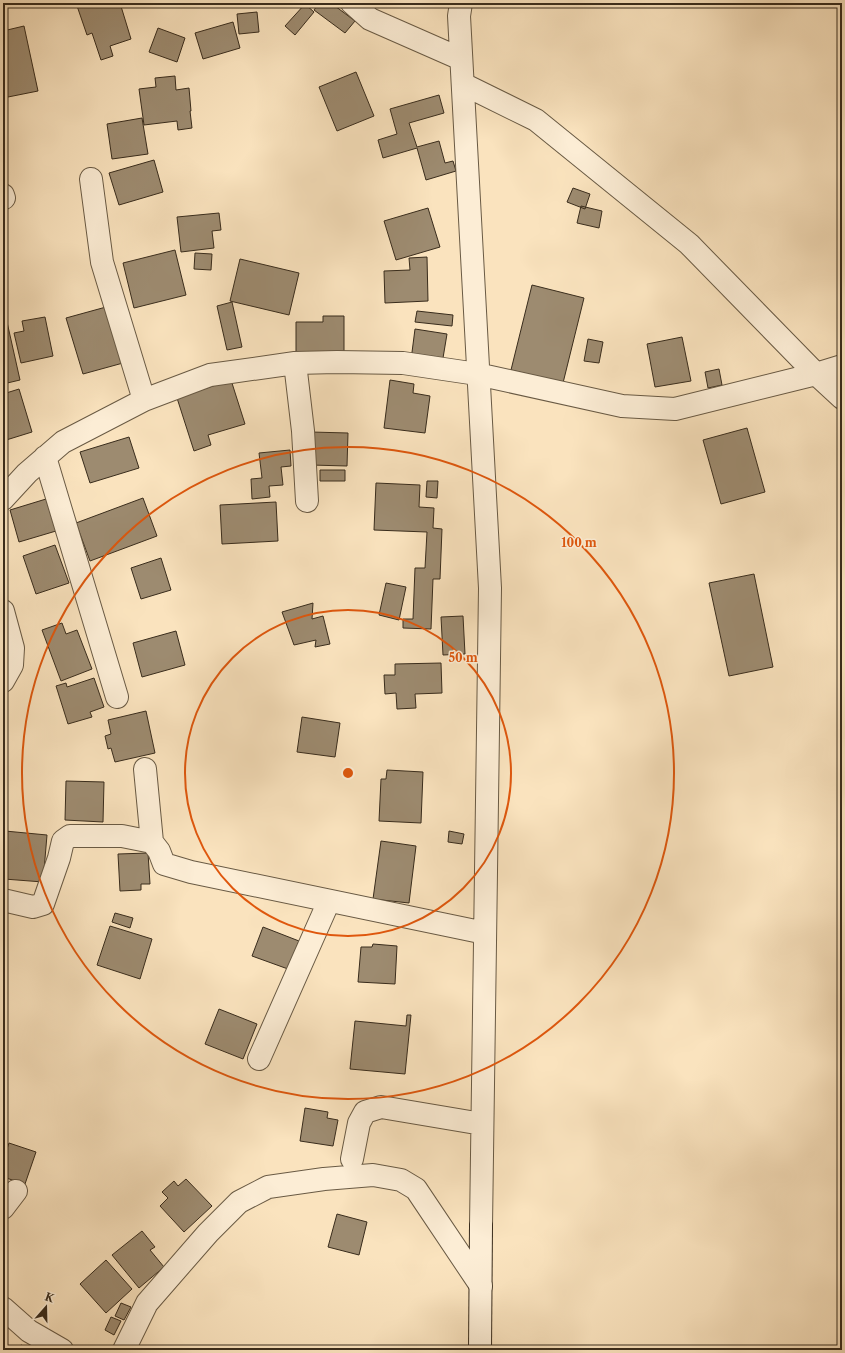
<svg xmlns="http://www.w3.org/2000/svg" width="845" height="1353" font-family="'Libre Caslon Text',serif">
  <style>
    .building { fill: #9d8b70; stroke: #392c1c }
    .lines { fill: none; stroke-linecap: round; stroke-linejoin: round }
    .street-casing { stroke: #695a44; stroke-width: 24 }
    .secondary-casing { stroke: #392c1c; stroke-width: 24 }
    .street { stroke: #fcedd5; stroke-width: 22 }
    .secondary { stroke: #fcedd5; stroke-width: 22 }
    .ring { fill: none; stroke: #df570d; stroke-width: 2 }
    .centre { fill: #df570d; stroke: #fcedd5; stroke-width: 2 }
    .ring-label { font-size: 12px; text-anchor: middle; font-weight: bold; fill: #df570d; stroke: #fcedd5; stroke-width: 3; stroke-linejoin: round; paint-order: stroke }
  </style>
  <rect width="100%" height="100%" fill="#fae3be"/>
  <filter id="stains"><feTurbulence type="fractalNoise" baseFrequency=".005" numOctaves="4"/><feColorMatrix values="0 0 0 0 .2 0 0 0 0 .09 0 0 0 0 .02 0 0 0 .5 -.17"/></filter>
  <radialGradient id="worn" r=".72"><stop offset=".6" stop-color="#630" stop-opacity="0"/><stop offset="1" stop-color="#630" stop-opacity=".3"/></radialGradient>
  <path class="building" d="M76,3H120L131,39L110,46L113,56L101,60L92,33L87,35Z
    M319,3H331L355,21L345,33L314,10Z
    M305,4L314,12L295,35L285,26Z
    M257,12L259,32L239,34L237,14Z
    M233,22L240,48L203,59L195,33Z
    M24,26L38,91L3,98V31Z
    M158,28L185,38L177,62L149,52Z
    M356,72L374,116L337,131L319,87Z
    M175,76L176,90L189,88L191,111H190L192,128L178,130L177,121L144,125L139,89L156,87L155,78Z
    M439,95L444,113L409,123L417,147L439,141L445,163L453,161L456,171L426,180L417,148L383,158L378,140L397,134L390,109Z
    M142,118L148,154L112,159L107,124Z
    M154,160L163,192L119,205L109,173Z
    M573,188L590,194L585,209L567,202Z
    M581,206L602,211L599,228L577,223Z
    M428,208L440,247L396,260L384,221Z
    M219,213L221,230L212,231L214,248L181,252L177,217Z
    M175,250L186,295L134,308L123,263Z
    M195,253L212,254L211,270L194,269Z
    M427,257L428,301L385,303L384,271L410,270L409,258Z
    M240,259L299,273L289,315L230,301Z
    M532,285L584,298L563,383L511,370Z
    M232,302L242,347L227,350L217,306Z
    M3,304L20,380L3,384Z
    M106,307L123,363L83,374L66,318Z
    M417,311L453,315L452,326L415,322Z
    M323,316H344V353H296V322H323Z
    M45,317L53,356L21,363L14,333L24,331L22,321Z
    M415,329L447,334L442,364L411,360Z
    M682,337L691,381L655,387L647,344Z
    M588,339L603,342L599,363L584,361Z
    M719,369L722,385L708,388L705,372Z
    M231,380L245,424L208,435L211,445L194,451L177,398Z
    M390,380L414,384L413,393L430,396L425,433L384,428Z
    M19,389L32,432L3,441V394Z
    M747,428L765,492L721,504L703,440Z
    M311,432L348,433L347,466L311,465Z
    M129,437L139,468L90,483L80,452Z
    M290,450L291,466L281,467L283,485L269,486L270,497L252,499L251,479L262,478L259,453Z
    M320,470H345V481H320Z
    M427,481H438L437,498L426,497Z
    M376,483L420,485L419,507L434,508L433,528L442,529L440,579H433L431,629L403,628V619H413L415,568H425L427,532L374,530Z
    M143,498L157,536L90,561L76,523Z
    M46,499L56,531L19,542L10,510Z
    M276,502L278,541L222,544L220,505Z
    M55,545L69,583L36,594L23,556Z
    M161,558L171,590L141,599L131,568Z
    M754,574L773,667L729,676L709,583Z
    M386,583L406,587L399,620L379,615Z
    M313,603L312,619L323,616L330,644L315,647L316,640L294,645L282,612Z
    M463,616L465,654L443,655L441,617Z
    M62,623L66,634L77,630L92,669L61,681L42,630Z
    M176,631L185,665L142,677L133,643Z
    M441,663L442,693L415,694L416,708L397,709L396,693L385,694L384,675H395V664Z
    M94,678L104,707L90,712L92,717L68,724L56,686L66,683L67,687Z
    M146,711L155,753L115,762L111,748L108,749L105,736L111,734L108,720Z
    M302,717L340,723L335,757L297,752Z
    M387,770L423,772L421,823L379,821L381,779H386Z
    M66,781L104,782L103,822L65,820Z
    M3,826H6L5,831L47,835L43,882L4,879Z
    M449,831L464,834L462,844L448,842Z
    M381,841L416,846L409,903L373,899Z
    M148,853L150,884H141V890L120,891L118,854Z
    M115,913L133,918L130,928L112,922Z
    M110,926L152,939L140,979L97,965Z
    M263,927L299,941L288,969L252,956Z
    M373,944L397,946L395,984L358,982L361,947H372Z
    M219,1009L257,1024L243,1059L205,1044Z
    M407,1015H411L405,1074L350,1069L355,1021L406,1026Z
    M305,1108L328,1112L327,1118L338,1120L333,1146L300,1141Z
    M9,1143L36,1152L25,1184L3,1177V1161Z
    M186,1179L212,1206L184,1232L160,1206L168,1198L162,1192L174,1181L178,1186Z
    M337,1214L367,1222L359,1255L328,1247Z
    M142,1231L155,1247L150,1250L164,1267L139,1288L112,1255Z
    M106,1260L132,1289L106,1313L80,1284Z
    M121,1303L131,1307L124,1320L115,1316Z
    M111,1317L121,1321L114,1335L105,1330Z
    M22,1345L23,1350H5Z"/>
  <g class="lines">
    <defs>
      <path id="street" d="M352,3L370,19L461,59
        M461,3L459,16L490,588L481,1226
        M463,84L536,120L689,244L816,374L842,398
        M91,179L102,262L144,400
        M3,195L4,198
        M295,363L303,431L307,501
        M45,457L117,697
        M3,499L27,473L63,442L144,400L210,375L295,363L337,362L403,363L477,374L622,406L675,409L816,374L842,366
        M3,611L13,648L12,665L3,681
        M145,769L152,842
        M3,900L33,907L43,904L59,858L63,841L70,836H122L152,842L159,851L164,864L191,872L485,933
        M259,1059L329,901
        M352,1159L359,1123L365,1112L381,1107L482,1124
        M3,1208L16,1191
        M3,1308L29,1331L62,1350
        M124,1350L147,1303L208,1233L239,1202L268,1187L324,1179L373,1175L401,1180L416,1189L481,1286"/>
      <path id="secondary" d="M480,1350L481,1226"/>
    </defs>
    <use href="#street" class="street-casing"/>
    <use href="#secondary" class="secondary-casing"/>
    <use href="#street" class="street"/>
    <use href="#secondary" class="secondary"/>
  </g>
  <g class="ring">
    <circle cx="348" cy="773" r="163"/>
    <circle cx="348" cy="773" r="326"/>
  </g>
  <circle cx="348" cy="773" r="6" class="centre"/>
  <g class="ring-label">
    <text x="579" y="547">100 m</text>
    <text x="463" y="662">50 m</text>
  </g>
  <rect width="845" height="1353" fill="none" stroke="#fae3be" stroke-width="16"/>
  <rect x="4" y="4" width="837" height="1345" fill="none" stroke="#392c1c" stroke-width="2"/>
  <rect x="8" y="8" width="829" height="1337" fill="none" stroke="#392c1c"/>
  <g transform="translate(46 1307) rotate(20)" stroke="#fcedd5" stroke-width="3" paint-order="stroke">
  <path d="M0-3L7 15L0 10L-7 15Z" fill="#392c1c"/>
  <text y="-6" font-size="11" font-weight="bold" text-anchor="middle" fill="#392c1c">K</text>
  </g>
  <rect width="100%" height="100%" filter="url(#stains)"/>
  <rect width="100%" height="100%" fill="url(#worn)"/>
</svg>
